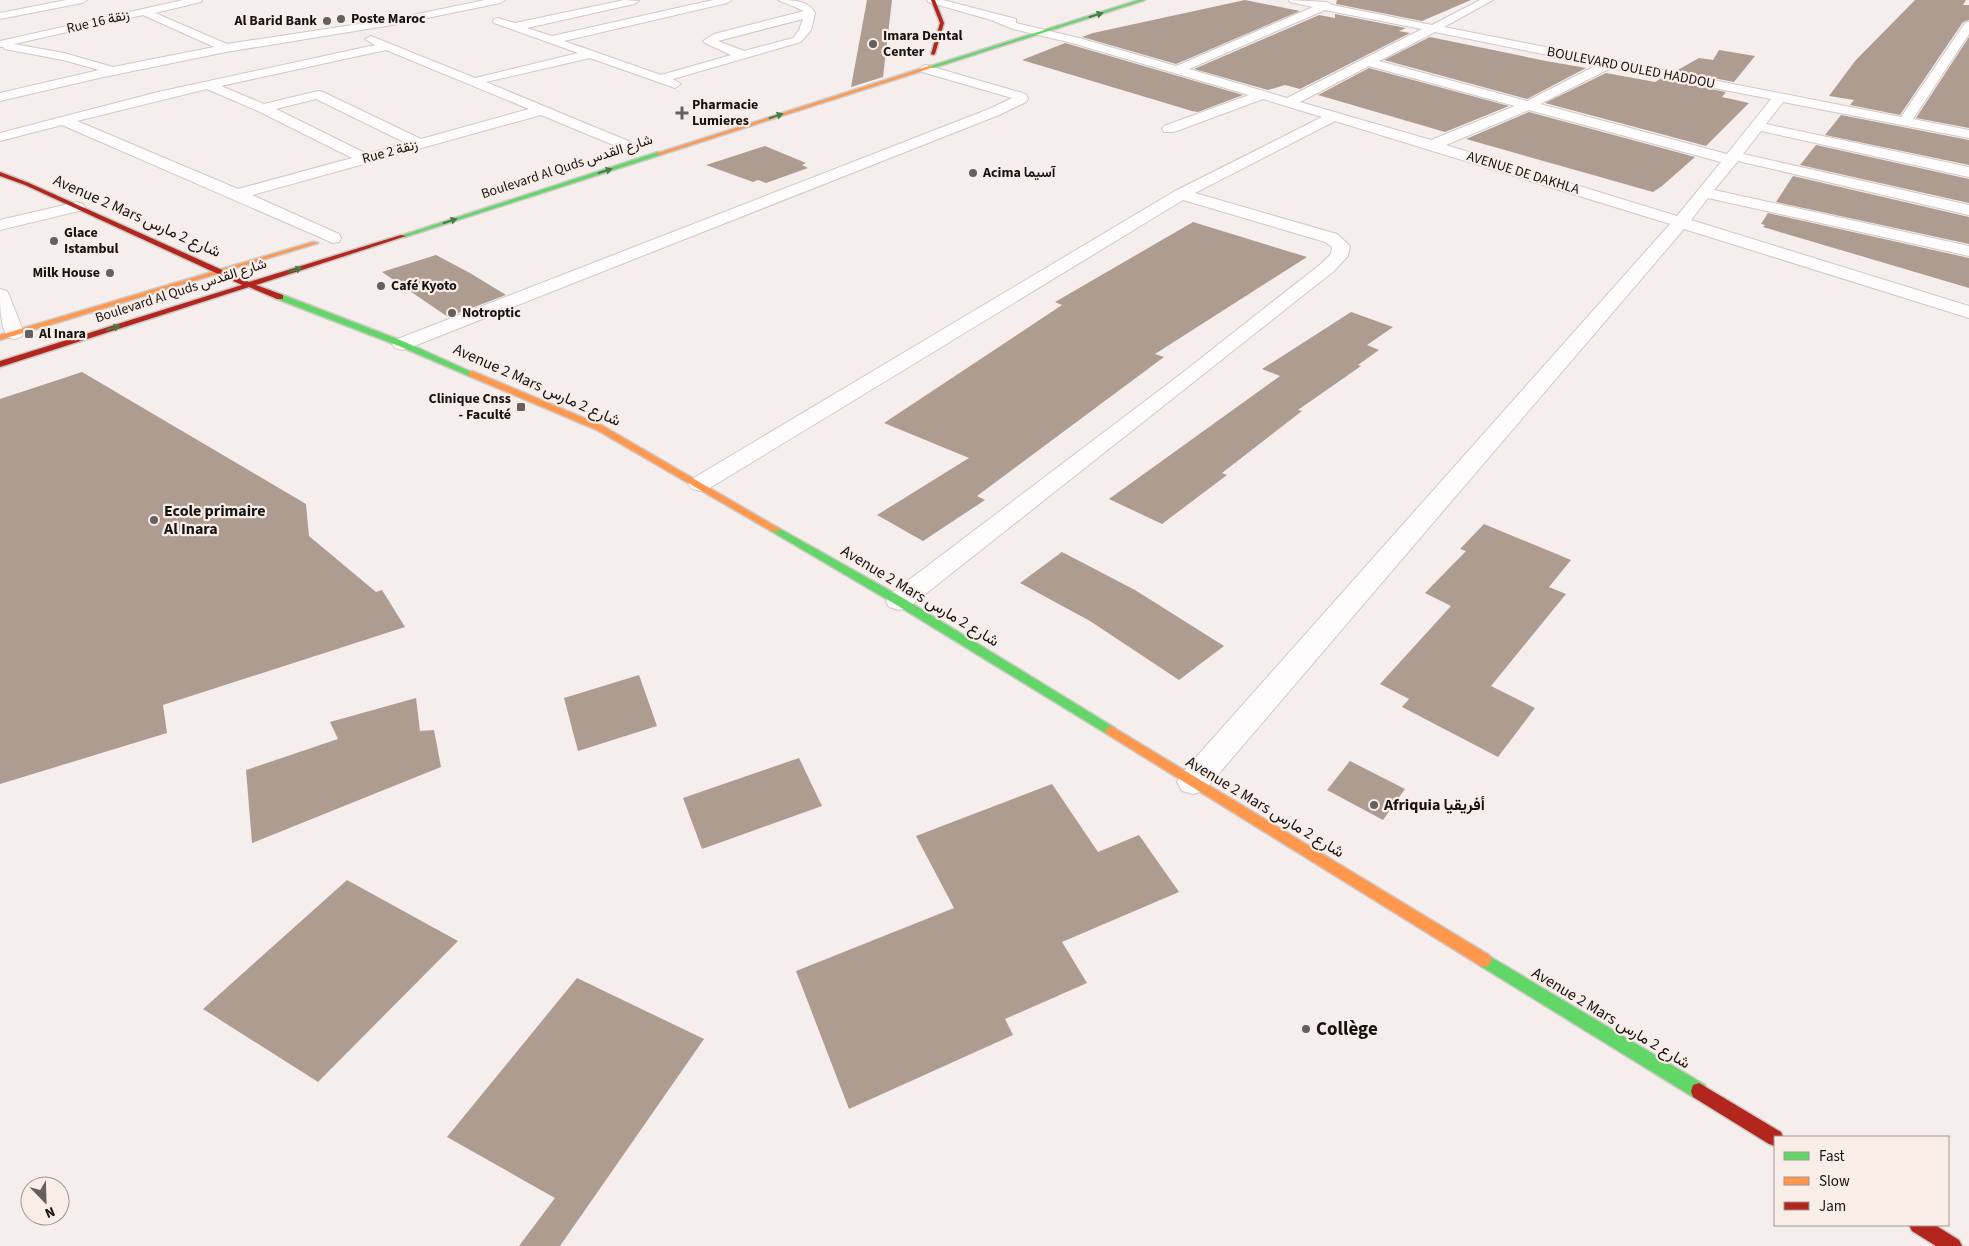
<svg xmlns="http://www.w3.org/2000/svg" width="1969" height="1246" font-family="'Source Sans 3',Vazirmatn,sans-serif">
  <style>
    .building { fill: #af9c91 }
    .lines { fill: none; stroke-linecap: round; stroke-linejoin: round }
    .street-casing { stroke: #cec9c7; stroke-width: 2 }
    .fast-casing { stroke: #cec9c7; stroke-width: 3 }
    .slow-casing { stroke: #cec9c7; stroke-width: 3 }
    .jam-casing { stroke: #cec9c7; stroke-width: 3 }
    .street { fill: #fefcfc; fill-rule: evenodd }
    .fast { fill: #63d668; fill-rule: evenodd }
    .slow { fill: #ff974d; fill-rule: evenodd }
    .jam { fill: #b3261e; fill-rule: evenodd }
    .oneway { fill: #417e41 }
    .poi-dot { fill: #65605e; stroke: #f9ede8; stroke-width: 2 }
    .labels { text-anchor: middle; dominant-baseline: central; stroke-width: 4.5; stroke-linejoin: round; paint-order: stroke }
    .far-poi-label { font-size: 14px; font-weight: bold; fill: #171311; stroke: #f9ede8; text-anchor: start }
    .far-street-label { font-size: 14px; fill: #171311; stroke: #f9ede8 }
    .street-label { font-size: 16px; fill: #171311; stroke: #f9ede8 }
    .poi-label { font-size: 16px; font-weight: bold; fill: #171311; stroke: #f9ede8; text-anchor: start }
    .near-poi-label { font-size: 19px; font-weight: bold; fill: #171311; stroke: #f9ede8; text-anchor: start }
  </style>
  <rect width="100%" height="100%" fill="#f5eeec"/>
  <path class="building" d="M867,0H892L883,77L851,87Z
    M1245,0L1300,11L1176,64L1082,37L1093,33Z
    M1337,0H1471L1422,21L1336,4Z
    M1915,0H1966L1963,5H1969V20L1963,22L1900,115L1850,105L1854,100L1829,96L1855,61Z
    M1335,14L1406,28L1399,31L1410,33L1300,89L1285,85L1268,90L1194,69L1319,15L1335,18Z
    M1430,37L1546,61L1586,68L1527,99L1384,60Z
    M1969,37V128L1916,118Z
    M1065,43L1072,45L1243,95L1198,112L1192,111L1022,60Z
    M1719,50L1755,56L1734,82L1676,71L1699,58L1713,60Z
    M1369,68L1509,106L1445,132L1318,95Z
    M1606,73L1655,82L1660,79L1726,92L1722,97L1749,103L1706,146L1545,103Z
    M1529,112L1695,157L1662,186L1653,192L1466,139Z
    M1841,115L1969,140V165L1825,135Z
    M1816,145L1969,179V203L1800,165Z
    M765,146L806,163L802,165L808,168L766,183L758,180L753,182L706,165Z
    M1793,176L1969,217V244L1776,202Z
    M1768,213L1969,258V288L1763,227L1765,225L1761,224Z
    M1193,222L1307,257L1155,354L1164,357L977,496L985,500L923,541L877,515L969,458L884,423L1062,305L1055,302Z
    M436,255L470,273L506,295L448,317L382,272Z
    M1351,312L1393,327L1367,345L1379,350L1358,365L1361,366L1298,410L1302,411L1222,473L1227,475L1162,524L1109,499L1280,376L1262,369Z
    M82,372L306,504L309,536L376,592L382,590L405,627L163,705L167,733L0,784V399Z
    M1484,524L1571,560L1549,587L1566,594L1491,686L1535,708L1498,757L1402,707L1409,699L1380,684L1451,606L1425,593L1466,551L1460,549Z
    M1062,552L1135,590L1224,646L1179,680L1090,621L1020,583Z
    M639,675L657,726L578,751L564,698Z
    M416,698L420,731L434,730L441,767L252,843L246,770L338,739L330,722Z
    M799,758L822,806L702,849L683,798Z
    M1350,761L1405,789L1383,820L1327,790Z
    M1052,784L1098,852L1139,835L1179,892L1062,942L1087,983L1005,1019L1013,1035L849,1109L796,971L954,908L916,836Z
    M347,880L458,941L318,1082L203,1009Z
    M577,978L704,1039L560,1246H519L555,1198L447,1137Z"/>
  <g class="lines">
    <defs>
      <path id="street" d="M66,0H87L82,3L0,19V13Z
        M183,0H202L201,2L155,13L227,44L398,18L485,0H505L500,3L398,24L226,52L99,78L0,101V93L99,70L63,60L5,49L3,47H0V41ZM143,15L214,47L113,67L64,53L14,44Z
        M624,0L639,1L634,4L527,28L552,36L713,0H732L727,3L564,41L661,75L731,55L705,43L703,41L714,34L804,11L778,0C791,0 809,0 815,13L811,30L801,42L673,79L681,84L675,88L590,58L486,82L633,143L635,146L633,149H623L541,115L252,195L339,234L341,238L339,242L333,243L62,125L0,141V133L158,92L375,45L365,39L371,36L475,78L578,53L494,23L493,21L494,19L498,18L515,23ZM803,19L799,30L793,38L744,51L718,41ZM386,50L529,109L421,139L323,92L318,91L264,104L221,86ZM207,89L258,111L352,158L238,189L77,121ZM316,99L406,143L367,154L276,109Z
        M927,0H943L1016,19V23L1020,24L1079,38L1176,66L1313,7L1290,2L1289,0L1327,2L1332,5L1432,25L1480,0H1493L1444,27L1901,117L1965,23L1969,22V34L1913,119L1969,130V138L1783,102L1766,124L1969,167V177L1761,131L1743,154L1969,205V215L1738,161L1714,190L1969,246V256L1708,198L1691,220L1969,306V318L1684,229L1204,791L1193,794L1182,791L1177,782L1182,773L1670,224L1335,121L1195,193L1337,234L1350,246L1348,256L1334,271L909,607L899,610L889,607L886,601L889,595L1177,377L1322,263L1331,254L1332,247L1325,242L1183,200L708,489L700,491L692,489L688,484L692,479L1175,191L1322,117L1263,99L1174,132H1164L1162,129L1164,126L1249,95L1072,43L1013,29L991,20L928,2ZM1325,10L1422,29L1287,98L1189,69ZM1435,32L1597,65L1527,101L1379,61ZM1369,66L1515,106L1431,140L1300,102ZM1611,68L1771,99L1727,154L1540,104ZM1529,110L1721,162L1677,216L1446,145Z
        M926,65L1026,94L1028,99L1026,102L999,115L409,348L402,350L395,348L392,344L395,340L989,109L1012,98L922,72L920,69L922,66Z
        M77,202L83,204L85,207L83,210L0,230V220Z
        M0,289L7,291L9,295L24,333L21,337L14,339L7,337C0,323 0,306 0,289Z"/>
      <path id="fast" d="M1139,0H1145L933,68L928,67Z
        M658,152L661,154L660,155L405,237L400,236Z
        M277,295H283L405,342L476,374L472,377L469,376L399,346L277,299Z
        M775,526L903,598L1115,728L1117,731L1115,734H1107L895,604L771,531L770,529Z
        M1484,953L1705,1085L1707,1091L1705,1097L1699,1099L1693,1097L1479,965L1476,960L1479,955Z"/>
      <path id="slow" d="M929,66L934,67L660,155L655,154Z
        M313,242L318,243L0,340V335Z
        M472,371L603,426L780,529L779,531H771L597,430L469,376L468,374Z
        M1111,726L1489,955L1492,960L1489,965L1484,967L1479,965L1107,734L1105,731L1107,728Z"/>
      <path id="jam" d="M931,0H935L944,23L935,54L933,55L931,54L940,23Z
        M0,172L29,183L249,282L401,235L406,236L256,285L283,295V299H277L249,287L0,367V361L242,285L25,185L0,176Z
        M1699,1083L1781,1132L1783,1137H1775V1146L1769,1144L1693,1097L1691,1091L1693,1085Z
        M1909,1225H1935L1959,1240L1962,1246H1936L1912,1231Z"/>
    </defs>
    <use href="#street" class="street-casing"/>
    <use href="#fast" class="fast-casing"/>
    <use href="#slow" class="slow-casing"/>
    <use href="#jam" class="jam-casing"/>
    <use href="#street" class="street"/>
    <use href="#fast" class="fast"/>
    <use href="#slow" class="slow"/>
    <use href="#jam" class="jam"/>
  </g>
  <defs><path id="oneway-solid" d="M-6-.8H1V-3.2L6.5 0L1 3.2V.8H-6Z" transform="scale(1.25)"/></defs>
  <g class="oneway">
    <use href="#oneway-solid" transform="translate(1096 15) rotate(-18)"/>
    <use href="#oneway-solid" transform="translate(776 116) rotate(-18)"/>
    <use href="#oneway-solid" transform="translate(605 171) rotate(-18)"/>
    <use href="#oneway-solid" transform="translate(450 221) rotate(-18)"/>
    <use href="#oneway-solid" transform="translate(295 270) rotate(-18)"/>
    <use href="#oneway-solid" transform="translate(113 328) rotate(-17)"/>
  </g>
  <g class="poi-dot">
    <circle cx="341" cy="19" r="5"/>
    <circle cx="327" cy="21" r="5"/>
    <circle cx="873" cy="44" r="5"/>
    <path d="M679.5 105.5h5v5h5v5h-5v5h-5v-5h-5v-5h5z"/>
    <circle cx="973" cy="173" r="5"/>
    <circle cx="54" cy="241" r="5"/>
    <circle cx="110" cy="273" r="5"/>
    <circle cx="381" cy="286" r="5"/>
    <circle cx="452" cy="313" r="5"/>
    <rect x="24" y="329" width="10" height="10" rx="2.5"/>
    <rect x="516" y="402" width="10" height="10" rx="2.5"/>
    <circle cx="154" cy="520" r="5"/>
    <circle cx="1374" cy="805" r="5"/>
    <circle cx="1306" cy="1029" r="5"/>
  </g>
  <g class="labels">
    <g class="far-poi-label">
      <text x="351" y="19">Poste Maroc</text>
      <text x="317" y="21" text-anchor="end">Al Barid Bank</text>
      <text x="883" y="36">Imara Dental<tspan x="883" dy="16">Center</tspan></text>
      <text x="692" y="105">Pharmacie<tspan x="692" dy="16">Lumieres</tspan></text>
      <text x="983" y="173">Acima آسيما</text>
      <text x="64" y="233">Glace<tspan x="64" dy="16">Istambul</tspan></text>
      <text x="100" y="273" text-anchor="end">Milk House</text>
      <text x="391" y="286">Café Kyoto</text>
      <text x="462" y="313">Notroptic</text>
      <text x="39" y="334">Al Inara</text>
      <text x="511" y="399" text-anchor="end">Clinique Cnss<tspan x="511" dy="16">- Faculté</tspan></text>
    </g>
    <g class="far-street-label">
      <text transform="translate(98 22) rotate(-13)">Rue 16 زنقة</text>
      <text transform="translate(1631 68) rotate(11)">BOULEVARD OULED HADDOU</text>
      <text transform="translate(390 152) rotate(-15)">Rue 2 زنقة</text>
      <text transform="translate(567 167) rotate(-18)">Boulevard Al Quds شارع القدس</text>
      <text transform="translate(1523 173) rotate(17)">AVENUE DE DAKHLA</text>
      <text transform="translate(181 291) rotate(-18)">Boulevard Al Quds شارع القدس</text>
    </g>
    <g class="street-label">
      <text transform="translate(137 216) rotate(24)">Avenue 2 Mars شارع 2 مارس</text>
      <text transform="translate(537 385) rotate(24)">Avenue 2 Mars شارع 2 مارس</text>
      <text transform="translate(920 596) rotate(31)">Avenue 2 Mars شارع 2 مارس</text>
      <text transform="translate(1265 807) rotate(31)">Avenue 2 Mars شارع 2 مارس</text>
      <text transform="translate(1611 1018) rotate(31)">Avenue 2 Mars شارع 2 مارس</text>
    </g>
    <g class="poi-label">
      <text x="164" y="511">Ecole primaire<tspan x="164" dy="18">Al Inara</tspan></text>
      <text x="1384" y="805">Afriquia أفريقيا</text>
    </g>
    <g class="near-poi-label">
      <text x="1316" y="1029">Collège</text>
    </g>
  </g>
  <rect x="1774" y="1136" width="175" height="90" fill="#f9ede8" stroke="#9f9692"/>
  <rect x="1784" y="1152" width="25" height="8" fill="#63d668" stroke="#9f9692"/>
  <text x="1819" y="1161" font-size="15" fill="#171311">Fast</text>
  <rect x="1784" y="1177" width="25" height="8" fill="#ff974d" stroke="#9f9692"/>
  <text x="1819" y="1186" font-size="15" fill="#171311">Slow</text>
  <rect x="1784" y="1202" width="25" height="8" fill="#b3261e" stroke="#9f9692"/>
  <text x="1819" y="1211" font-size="15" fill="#171311">Jam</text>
  <g transform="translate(45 1201) rotate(157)"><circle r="24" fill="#f9ede8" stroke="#9f9692"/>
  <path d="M0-4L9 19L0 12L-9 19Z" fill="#65605e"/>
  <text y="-8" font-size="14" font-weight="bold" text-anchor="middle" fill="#171311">N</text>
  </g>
</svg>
